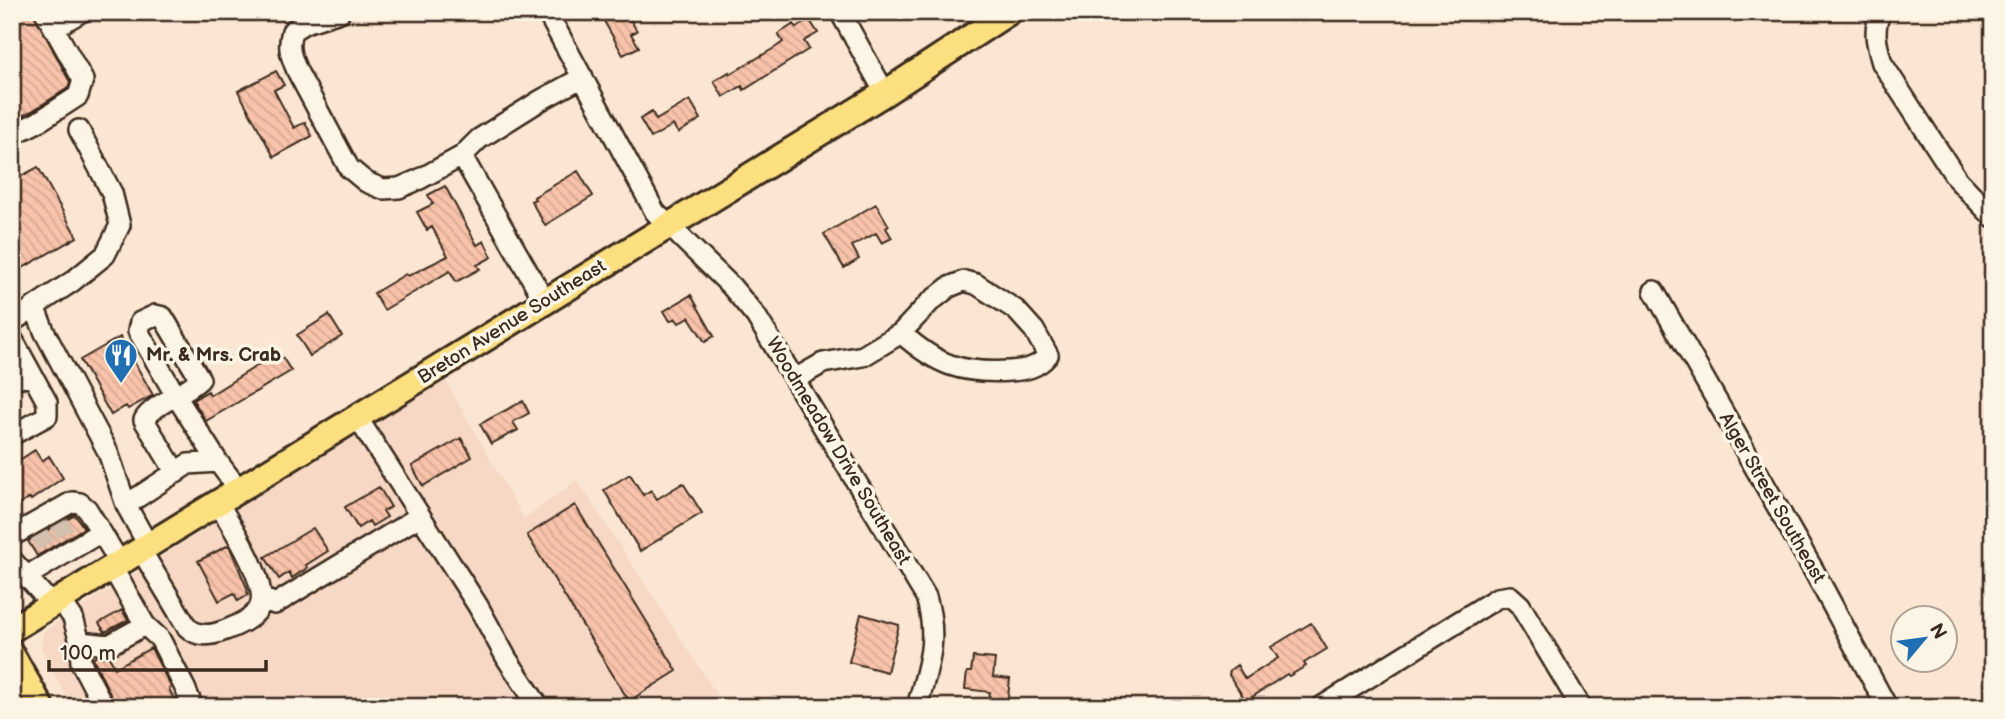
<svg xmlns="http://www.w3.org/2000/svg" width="2005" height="719" font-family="'Balsamiq Sans',sans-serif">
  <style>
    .built { fill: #f6d8c4 }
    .building { fill: url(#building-back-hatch); stroke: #3b2a1e; stroke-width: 2 }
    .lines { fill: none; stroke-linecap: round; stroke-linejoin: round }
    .minor-tunnel { stroke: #d5c0af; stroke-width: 19; stroke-dasharray: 19 10; stroke-linecap: butt }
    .minor-casing { stroke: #3b2a1e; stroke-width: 24 }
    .major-casing { stroke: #3b2a1e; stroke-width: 30 }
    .minor { stroke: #fcf5e5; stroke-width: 19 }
    .major { stroke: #fce080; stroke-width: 24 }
    .labels { text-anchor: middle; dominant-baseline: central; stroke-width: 7; stroke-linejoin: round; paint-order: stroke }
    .street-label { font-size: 19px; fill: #3b2a1e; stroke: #fcf5e5 }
    .poi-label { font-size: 19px; font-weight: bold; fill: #3b2a1e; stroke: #fcf5e5; text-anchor: start }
  </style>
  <defs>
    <pattern id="building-back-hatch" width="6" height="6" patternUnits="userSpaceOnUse" patternTransform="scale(1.75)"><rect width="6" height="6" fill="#f8c3aa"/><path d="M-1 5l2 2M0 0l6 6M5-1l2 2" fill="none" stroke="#d6a892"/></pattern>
  </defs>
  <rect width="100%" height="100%" fill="#fbe6d3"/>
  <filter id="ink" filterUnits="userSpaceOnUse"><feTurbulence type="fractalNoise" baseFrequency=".0143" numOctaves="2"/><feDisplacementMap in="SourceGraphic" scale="14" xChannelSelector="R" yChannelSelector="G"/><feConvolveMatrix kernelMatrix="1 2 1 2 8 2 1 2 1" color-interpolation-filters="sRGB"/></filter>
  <g filter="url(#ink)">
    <path class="built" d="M444,378L524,519L577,480L723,704L717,707H72L41,648L44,631Z"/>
    <path class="building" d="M12,12H33L70,82L68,88L32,111L12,121Z
      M599,12H626L637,31L631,34L639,47L623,55Z
      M809,19L818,33L804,41L809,49L744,90L742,86L723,97L714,81L729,72L730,74L776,47L783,42L778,34L794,24L796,28Z
      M276,71L284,85L274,90L294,128L305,122L312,136L274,157L238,91Z
      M690,100L701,119L678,133L673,125L651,138L640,119L652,112L656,120Z
      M38,167L77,237L12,274V181Z
      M578,171L593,196L545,225L531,201L535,199L534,197Z
      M445,186L477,245L484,241L492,257L477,265L480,269L456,282L450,271L384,310L374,293L406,274L408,276L448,256L432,227L427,230L417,212L433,204L428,195Z
      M876,204L889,226L886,228L892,238L882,243L876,233L852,246L859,259L844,268L824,234Z
      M691,295L714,336L705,342L689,317L679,323L675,318L670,321L664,311Z
      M329,315L342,336L310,356L297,335Z
      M120,337L153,395L128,409L126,406L111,415L80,360Z
      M279,352L291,371L206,421L193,400L208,391L210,395Z
      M523,401L529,413L513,422L518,430L491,444L480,424Z
      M461,438L472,457L423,486L412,466Z
      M35,450L42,461L49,456L63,478L31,500L30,498L12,509V465Z
      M630,474L643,495L651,490L657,499L683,483L702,513L640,551L604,490Z
      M379,487L391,507L383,511L387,517L372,526L369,521L358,528L345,507Z
      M575,505L677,671L629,701L527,535Z
      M75,515L84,528L37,556L28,541Z
      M313,528L328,551L306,565L307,568L292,578L289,572L279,579L265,557Z
      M229,545L247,588L248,595L238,601L234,593L219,601L198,561Z
      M122,610L128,620L105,632L99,623Z
      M861,614L899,625L887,672L849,662Z
      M1311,623L1327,649L1304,663L1306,666L1289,676L1287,674L1246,701L1229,675L1230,670L1237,665L1245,679L1278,658L1271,647Z
      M151,648L171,687L169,689L178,707H116L93,658L97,656L109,657L115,668Z
      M973,657L995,659L993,677L1010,679L1007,707L988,705L990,692L965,689L967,672H971Z"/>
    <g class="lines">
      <path class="minor-tunnel" d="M56,517L70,543
        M36,529L51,554"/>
      <defs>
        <path id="minor" d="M340,12L305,23L292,31C287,48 291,56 297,71L349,168L366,182L383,189L399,188L420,179L462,156L479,139L541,100L583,77
          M547,12L655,212L731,286L756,316L926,597C939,640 928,666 917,707
          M840,12L885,93
          M1881,12C1872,29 1877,46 1882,63L1957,179L1993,217
          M54,28L81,12
          M79,130L112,193L120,225L105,255L73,281L34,307L45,333L108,452L126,505
          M12,135L38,122L78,96L83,80L45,12
          M462,156L545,302
          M1654,291L1814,571L1887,707
          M12,322L34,307
          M12,338L47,402V416L12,435
          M12,379L19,377L34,378
          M795,379L823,363L863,356L901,333L930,302L949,287L964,281L976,284L1016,310L1034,330L1048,355C1038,368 1025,370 1010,371C961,374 937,365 901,333
          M357,417L478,606L507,659L539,707
          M176,473L144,420C151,405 187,393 200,379L163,317L155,315L140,322L138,331L176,396L218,462
          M12,536L72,502L80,503L87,509L120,563
          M148,545L126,505L188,464L218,462L239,490
          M141,550L187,627C197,637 210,636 223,631C234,627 253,619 259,608C271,586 230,523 218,503
          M12,560L52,605
          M112,567L145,625L160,639L185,688L193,707
          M27,576L101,532
          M262,598L275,604L420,516
          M60,599L73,618L80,642L81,663L104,707
          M80,642L109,645L145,625
          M1321,707L1497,598L1510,596L1520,605L1581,707"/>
        <path id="major" d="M12,629L885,93L1009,12
          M12,655L41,707"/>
      </defs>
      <use href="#minor" class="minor-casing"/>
      <use href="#major" class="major-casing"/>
      <use href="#minor" class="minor"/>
      <use href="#major" class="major"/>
    </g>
  </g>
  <defs>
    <symbol id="restaurant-pin" viewBox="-11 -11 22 30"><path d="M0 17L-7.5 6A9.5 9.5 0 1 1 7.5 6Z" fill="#1f6fb2" stroke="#fcf5e5"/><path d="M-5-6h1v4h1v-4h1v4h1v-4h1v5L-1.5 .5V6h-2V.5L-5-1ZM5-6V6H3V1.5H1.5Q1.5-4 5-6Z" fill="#fff"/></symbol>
  </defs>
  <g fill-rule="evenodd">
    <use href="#restaurant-pin" x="102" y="336" width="38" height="52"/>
  </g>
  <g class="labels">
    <g class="street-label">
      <text transform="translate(512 322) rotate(-32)">Breton Avenue Southeast</text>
      <text transform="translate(838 451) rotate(59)">Woodmeadow Drive Southeast</text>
      <text transform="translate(1772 498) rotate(60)">Alger Street Southeast</text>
    </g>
    <g class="poi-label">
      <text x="146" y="355">Mr. &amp; Mrs. Crab</text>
    </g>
  </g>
  <rect width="2005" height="719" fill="none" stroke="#fcf5e5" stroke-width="42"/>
  <rect x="21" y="21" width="1963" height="677" fill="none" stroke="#3b2a1e" stroke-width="2.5" filter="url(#ink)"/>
  <g transform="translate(1924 639) rotate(61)"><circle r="33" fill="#fcf5e5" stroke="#afa495" stroke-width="2"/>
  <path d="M0-5L12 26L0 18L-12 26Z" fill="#1f6fb2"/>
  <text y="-10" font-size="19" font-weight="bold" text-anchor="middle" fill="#3b2a1e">N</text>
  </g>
  <path d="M49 660v10h217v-10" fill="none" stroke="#3b2a1e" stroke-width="3.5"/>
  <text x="60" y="660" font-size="21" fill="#3b2a1e" stroke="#fcf5e5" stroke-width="5" paint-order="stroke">100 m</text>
</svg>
